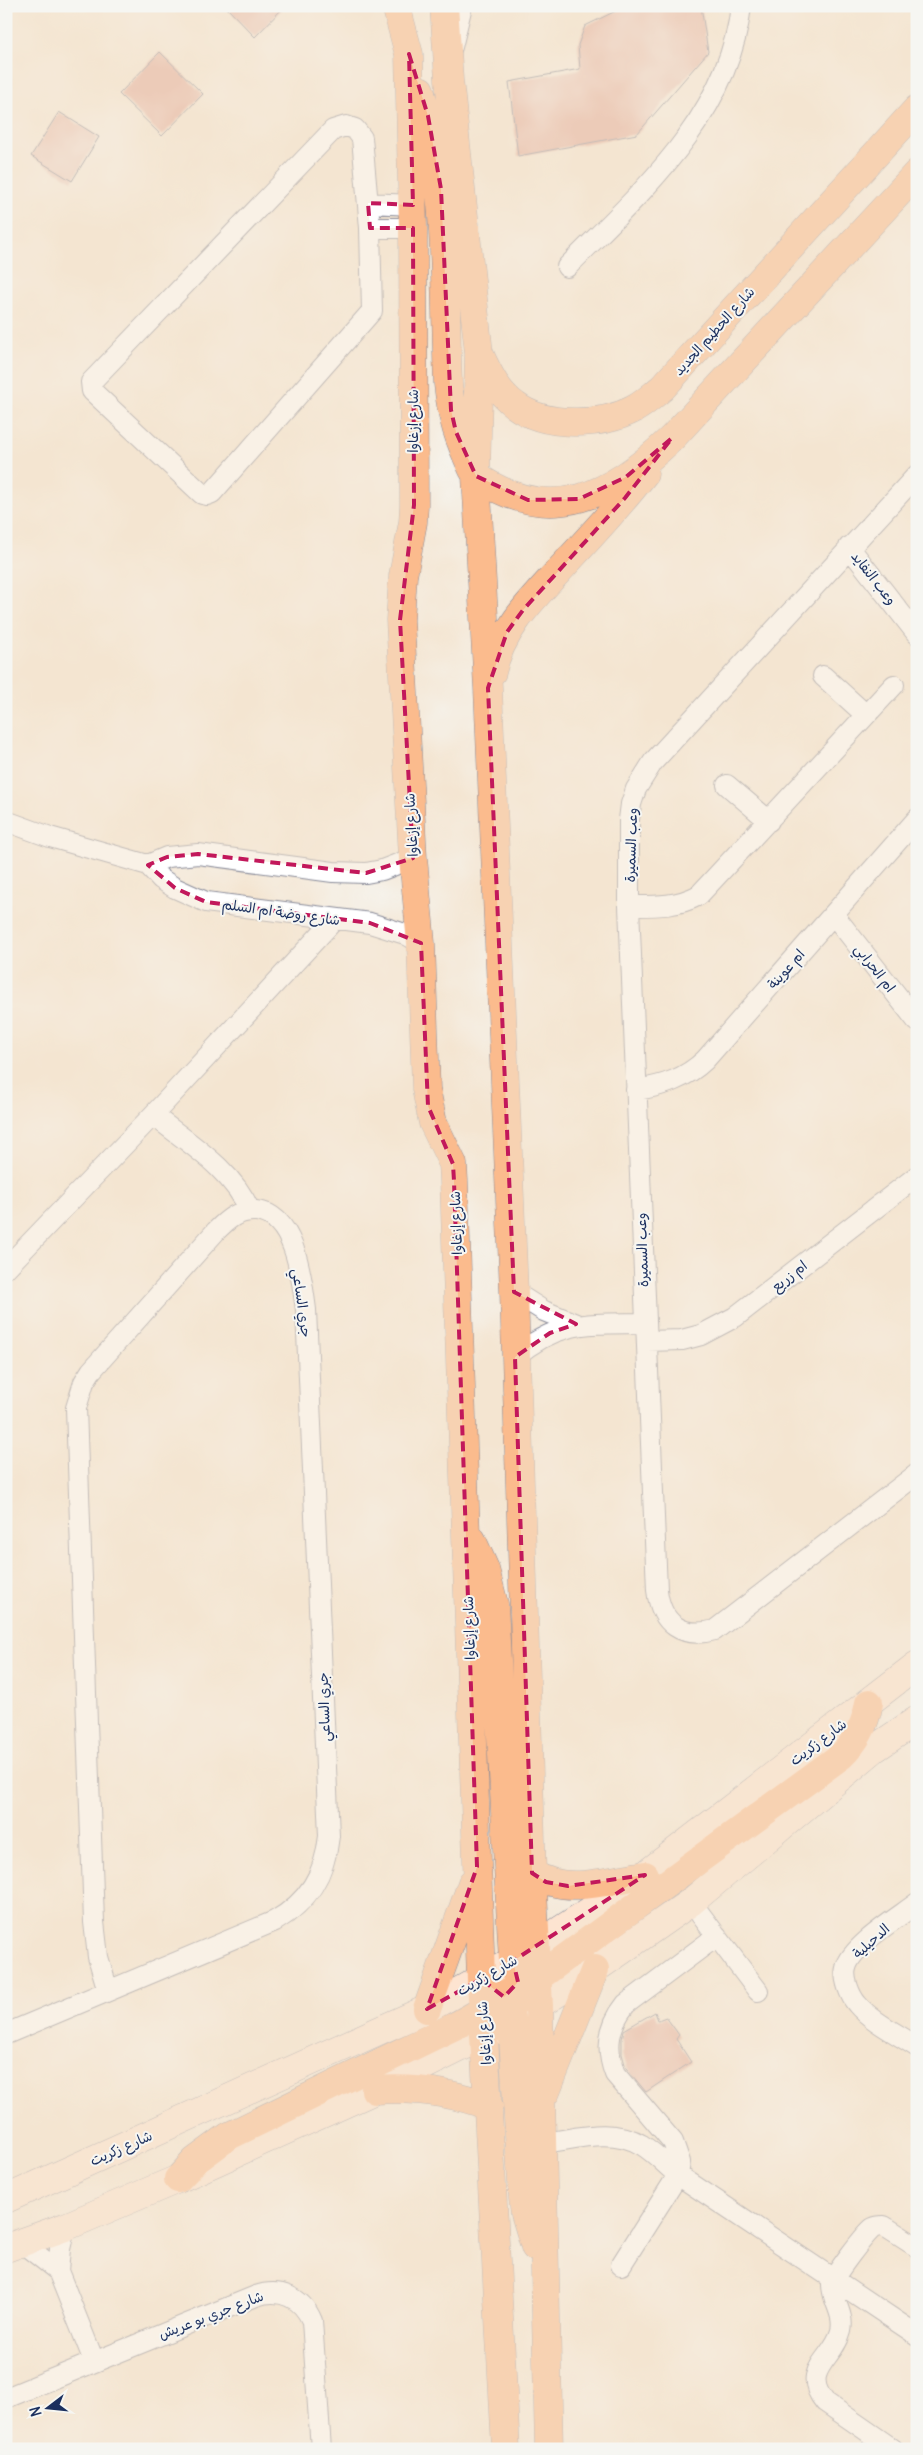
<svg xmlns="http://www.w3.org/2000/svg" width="923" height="2455" font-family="Delius,'Playpen Sans Arabic',sans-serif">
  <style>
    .building { fill: #e3ab9a }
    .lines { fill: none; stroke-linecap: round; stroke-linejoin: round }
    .street-casing { stroke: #888a98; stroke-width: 22 }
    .secondary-casing { stroke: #888a98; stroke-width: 29 }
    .primary-casing { stroke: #888a98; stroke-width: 29 }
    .street { stroke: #fff; stroke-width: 20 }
    .secondary { stroke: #fde4d1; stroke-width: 28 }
    .primary { stroke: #fbbb8d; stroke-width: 28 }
    .marked { fill: none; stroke: #c2185b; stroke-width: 4; stroke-dasharray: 10 6; stroke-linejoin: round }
    .labels { text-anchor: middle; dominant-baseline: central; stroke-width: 4; stroke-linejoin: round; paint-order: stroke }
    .street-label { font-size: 14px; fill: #1b2f5e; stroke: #f6f6f2 }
  </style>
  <rect width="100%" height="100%" fill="#f6f6f2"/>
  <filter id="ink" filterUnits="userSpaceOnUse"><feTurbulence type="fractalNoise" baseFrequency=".02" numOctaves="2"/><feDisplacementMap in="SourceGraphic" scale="10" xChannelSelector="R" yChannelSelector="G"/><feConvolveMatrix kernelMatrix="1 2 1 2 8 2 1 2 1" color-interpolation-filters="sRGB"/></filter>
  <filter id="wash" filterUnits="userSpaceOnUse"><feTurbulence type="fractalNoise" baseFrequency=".0096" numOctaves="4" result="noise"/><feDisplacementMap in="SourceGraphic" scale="20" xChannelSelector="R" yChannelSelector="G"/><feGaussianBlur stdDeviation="1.12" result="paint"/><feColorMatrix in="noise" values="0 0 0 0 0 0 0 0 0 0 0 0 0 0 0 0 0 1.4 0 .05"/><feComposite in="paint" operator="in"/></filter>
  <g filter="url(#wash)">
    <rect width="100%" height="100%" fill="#f4e5d1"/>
    <g id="blocks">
      <path class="building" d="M225,6H285L255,37Z
        M626,6H701L708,52L637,134L518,156L509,82L580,69L578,45L585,26Z
        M160,52L203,94L162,136L119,94Z
        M59,112L99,137L72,181L31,156Z
        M655,2012L658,2020L666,2017L679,2035L676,2039L691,2062L646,2092L626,2068L622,2054V2039L624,2030Z"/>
    </g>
  </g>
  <g filter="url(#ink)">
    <use href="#blocks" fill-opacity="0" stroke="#888a98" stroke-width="1"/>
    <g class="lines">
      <defs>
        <path id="street" d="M452,47L462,6
          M346,126L355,129L362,138L370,228L372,311L212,493L207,495L202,494L92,391L91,382L333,130Z
          M368,203L413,205
          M370,228H413
          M567,267C640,193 729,117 741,6
          M917,475L653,762L636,789L631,804L629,820V906L657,1590C661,1624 682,1639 715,1630L917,1474
          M849,547L917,634
          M823,676L866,715
          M727,785L769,821
          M6,821L50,837L148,865L161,879L175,888L206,902L370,923L405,934L421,943
          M148,865L167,857L198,854L333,872L366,873L382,870L413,858
          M629,906C654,906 677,907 699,895L894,685
          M834,915L917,1021
          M636,1090C663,1086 685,1079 705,1060L917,819
          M153,1115C188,1143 232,1169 250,1211
          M6,1268L153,1115L334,920
          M514,1292L544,1311L576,1324
          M647,1341L682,1340L701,1335L735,1317L917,1176
          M515,1357C559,1319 591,1324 645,1323
          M691,1902L758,1991
          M917,1903C899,1917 851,1946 846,1968C843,1978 850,1996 857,2004C872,2022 898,2034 917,2047
          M6,2034L275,1921C308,1902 325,1875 329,1836L306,1310C302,1279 295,1214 256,1211C238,1210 228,1219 216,1231L91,1371L84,1382L76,1408L94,1922L98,1957L108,1991
          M543,2143C576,2139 611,2127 642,2145C655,2153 666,2165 678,2175L917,2335
          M65,2227L60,2249L58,2271L94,2361
          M21,2242L58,2271
          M621,2265L678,2175L680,2162L673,2142L615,2074C605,2048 608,2026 626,2004L717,1936
          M6,2398L256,2296C280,2288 302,2297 312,2321L321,2449
          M893,2449L825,2402C799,2370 834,2359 841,2331C845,2313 831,2300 832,2283C833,2276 866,2233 873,2228C877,2226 880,2226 884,2226L917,2247"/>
        <path id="secondary" d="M6,2199L427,2009L513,1961L645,1875L917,1665
          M6,2248L65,2227L178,2179L375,2090L512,2022L595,1969L691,1902L874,1749L917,1720"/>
        <path id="primary" d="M396,6L409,54L413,228L414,505L413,522L403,576L400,620L413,858L421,943L426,1089L433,1123L453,1164L454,1181L481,1979L506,2449
          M444,6L449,80L479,353L476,476L488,688L514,1292L532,1873L539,2006L549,2449
          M420,90C449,185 444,286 448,384C452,420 458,438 473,470
          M480,355C488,373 498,393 515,405C545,428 602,426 634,409C644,404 653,395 662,388L917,109
          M476,476C552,529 613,494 672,438L917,173
          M492,672C502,627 536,596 566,563C593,534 620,505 644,474
          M472,1540L485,1569L494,1604L513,1961C515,1978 521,1992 535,2003
          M532,1873C565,1896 609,1880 645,1875
          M502,1994L508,2005L512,2022L523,2198L525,2214L535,2247
          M427,2009L472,1883
          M485,2036L508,2005L532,1982L841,1756C857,1741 865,1725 869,1703
          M375,2090C416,2087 451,2092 489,2106
          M546,2092L595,1969
          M178,2179L195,2161L229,2136L461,2023L498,2002"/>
      </defs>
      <use href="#street" class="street-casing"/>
      <use href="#secondary" class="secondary-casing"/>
      <use href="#primary" class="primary-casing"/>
      <use href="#street" class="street"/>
      <use href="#secondary" class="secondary"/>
      <use href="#primary" class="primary"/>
    </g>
  </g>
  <path d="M0 0H923V2455H0ZM409,54L428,116L441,189L451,410L456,432L476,476L528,500L579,499L626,477L672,438L625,498L523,610L507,632L488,688L514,1292L576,1324L550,1333L515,1357L532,1873L546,1882L568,1886L645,1875L513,1961L518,1982L504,1997L481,1979L427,2009L477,1867L454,1181L453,1164L428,1106L421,943L370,923L206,902L175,888L148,865L167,857L198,854L366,873L413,858L400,620L414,505L413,228H370L368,203L413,205Z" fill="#f4e5d1" fill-opacity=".55" fill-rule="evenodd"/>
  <path class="marked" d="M409,54L428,116L441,189L451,410L456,432L476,476L528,500L579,499L626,477L672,438L625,498L523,610L507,632L488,688L514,1292L576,1324L550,1333L515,1357L532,1873L546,1882L568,1886L645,1875L513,1961L518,1982L504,1997L481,1979L427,2009L477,1867L454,1181L453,1164L428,1106L421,943L370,923L206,902L175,888L148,865L167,857L198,854L366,873L413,858L400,620L414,505L413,228H370L368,203L413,205Z"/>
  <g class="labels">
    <g class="street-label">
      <text transform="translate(714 331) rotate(-48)">شارع الحطيم الجديد</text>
      <text transform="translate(413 421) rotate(-90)">شارع إزغاوا</text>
      <text transform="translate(874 578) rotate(52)">وعب النفايد</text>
      <text transform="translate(411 825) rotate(-93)">شارع إزغاوا</text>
      <text transform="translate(631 845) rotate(-88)">وعب السميرة</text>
      <text transform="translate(281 912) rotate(8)">شارع روضة ام السلم</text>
      <text transform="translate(875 968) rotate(52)">ام الحرابي</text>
      <text transform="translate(786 969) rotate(-48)">ام عوينة</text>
      <text transform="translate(456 1223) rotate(-92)">شارع إزغاوا</text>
      <text transform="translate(642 1250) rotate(-92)">وعب السميرة</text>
      <text transform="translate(789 1276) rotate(-38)">ام زريع</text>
      <text transform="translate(302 1303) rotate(82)">جري الساعي</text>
      <text transform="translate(469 1628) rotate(-92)">شارع إزغاوا</text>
      <text transform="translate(324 1707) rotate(-92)">جري الساعي</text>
      <text transform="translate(818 1742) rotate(-37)">شارع زكريت</text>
      <text transform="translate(871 1941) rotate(-42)">الدحيلية</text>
      <text transform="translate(487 1975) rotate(-30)">شارع زكريت</text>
      <text transform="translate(484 2033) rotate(-94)">شارع إزغاوا</text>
      <text transform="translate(121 2148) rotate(-24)">شارع زكريت</text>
      <text transform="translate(211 2315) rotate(-21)">شارع جري بو عريش</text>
    </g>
  </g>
  <rect width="923" height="2455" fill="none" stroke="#f6f6f2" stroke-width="25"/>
  <g transform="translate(48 2408) rotate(254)" stroke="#f6f6f2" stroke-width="4" paint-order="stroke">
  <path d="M0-4L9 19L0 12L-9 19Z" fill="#1b2f5e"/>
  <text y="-8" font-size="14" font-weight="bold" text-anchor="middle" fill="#1b2f5e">N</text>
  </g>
</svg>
